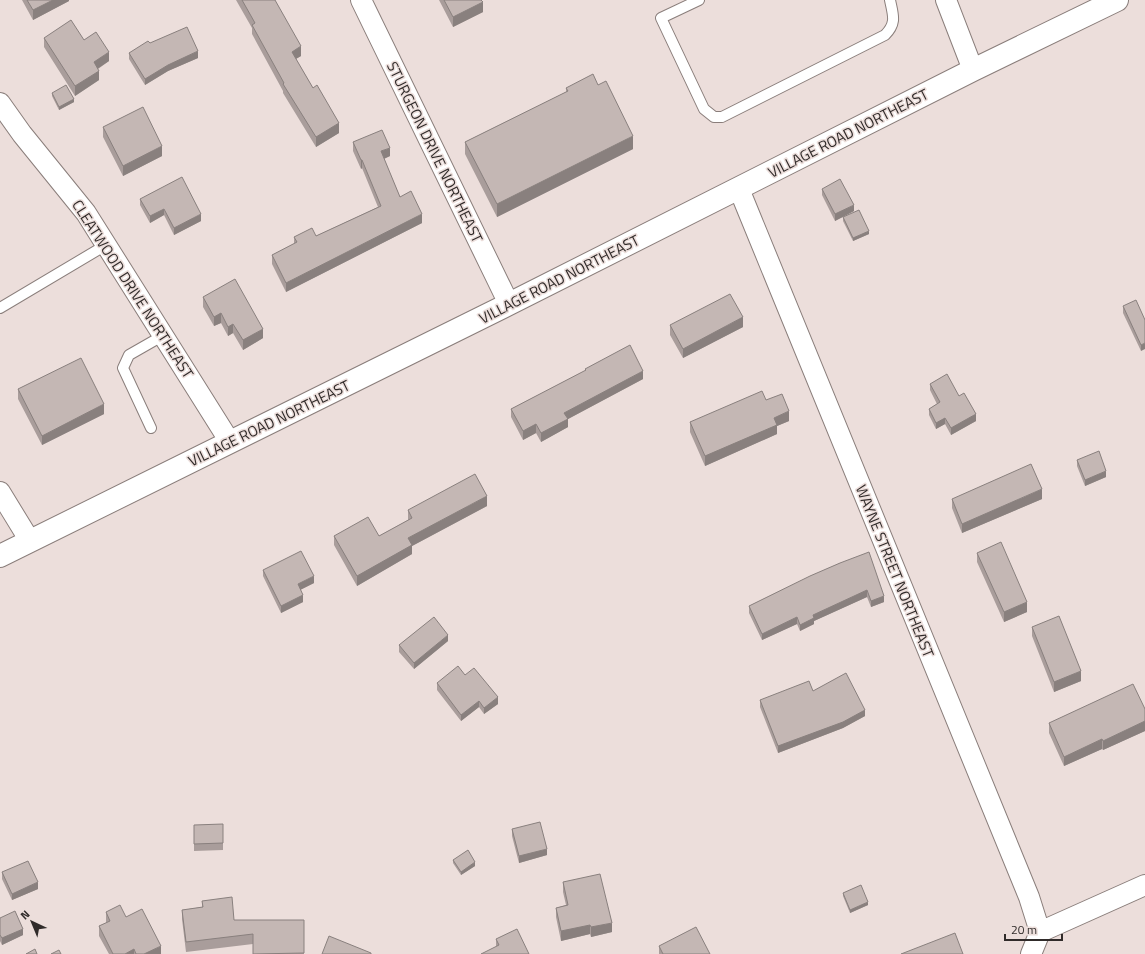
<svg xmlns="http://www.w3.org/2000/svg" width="1145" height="954" font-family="'Titillium Web',sans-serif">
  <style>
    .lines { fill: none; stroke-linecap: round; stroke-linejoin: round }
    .lane-casing { stroke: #8a7e7b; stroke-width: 12 }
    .street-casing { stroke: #8a7e7b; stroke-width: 22 }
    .secondary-casing { stroke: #8a7e7b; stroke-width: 24 }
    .lane { stroke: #fff; stroke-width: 10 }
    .street { stroke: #fff; stroke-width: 20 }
    .secondary { stroke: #fff; stroke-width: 22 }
    .wall { fill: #a99d9b }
    .shaded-wall { fill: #89807e }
    .building { fill: #c4b7b4; stroke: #89807e }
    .labels { text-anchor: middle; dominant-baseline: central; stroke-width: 3; stroke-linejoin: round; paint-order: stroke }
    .street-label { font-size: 15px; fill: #302b2a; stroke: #ecdedb }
  </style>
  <rect width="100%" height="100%" fill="#ecdedb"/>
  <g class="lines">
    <defs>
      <path id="lane" d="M699,0L661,18L704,109L714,117H722L885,35C897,23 893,15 890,0
        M0,308L106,245
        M151,428L123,368L129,355L164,335"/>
      <path id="street" d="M361,0L509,304
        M946,0L973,70
        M0,103L22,134L86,213L230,442
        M739,189L1029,897L1040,932L1031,954
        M0,492L30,541
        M1040,932L1145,885"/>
      <path id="secondary" d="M0,556L509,304L973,70L1117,0"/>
    </defs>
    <use href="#lane" class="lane-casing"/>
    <use href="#street" class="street-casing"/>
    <use href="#secondary" class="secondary-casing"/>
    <use href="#lane" class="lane"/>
    <use href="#street" class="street"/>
    <use href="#secondary" class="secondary"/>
  </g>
  <path class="wall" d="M22,0H69V1L33,20Z
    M236,0H275L301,56L296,59L339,133L316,147L283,93V91L252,34V28Z
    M439,0H481L483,12L453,27Z
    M44,38L84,40L109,61L98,69L99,80L75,96L44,47Z
    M150,43L198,58L168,71L145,85L129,59V53Z
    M598,85L633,149L497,217L465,154V142L566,92V88Z
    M52,93L74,102L59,110L52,96Z
    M103,127L162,156L123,176L103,137Z
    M353,142L390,156L384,159L400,197L422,223L286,292L272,264V255L294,244V237L316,236L378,207L362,168L361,169L353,151Z
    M822,189L854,211L835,221L822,195Z
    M140,199L201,221L174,235L164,215L150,223L140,205Z
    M843,217L869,234L853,241L843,221Z
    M203,297L263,338L243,350L233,333L228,336L221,323L214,326L203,307Z
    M1123,306L1145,320L1141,351L1123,313Z
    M670,325L743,327L683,358L670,335Z
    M585,369L643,379L568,419V427L541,442L536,433L523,440L511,417V409L585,371Z
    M930,384L959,396L976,421L951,435L945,424L936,429L929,415V409L937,404L930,390Z
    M18,389L104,414L42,445L18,399Z
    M766,400L789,421L777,426V434L705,466L690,432V422Z
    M1077,460L1106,477L1085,486L1077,466Z
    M952,499H1042L962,533L952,508Z
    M487,506L412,546V554L357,586L334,545V536H379L408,520V510Z
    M977,553L1027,612L1004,622L977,562Z
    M840,563L884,602L871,607L867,597L814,621V624L800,631L797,624L762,640L749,613V606Z
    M263,570L314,583L300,590L303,602L281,613L263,576Z
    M1032,627L1081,681L1054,692L1032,636Z
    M448,641L414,669L399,652V645Z
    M465,675L498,704L484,714L479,707L461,721L437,690V683Z
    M760,700L865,716L843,728L778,753L760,707Z
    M1145,709V731L1103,750L1102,749L1064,766L1049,733V723Z
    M194,825L223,843V850L194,851Z
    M512,829L547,855L519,863L512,836Z
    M453,860L475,866L461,875L453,863Z
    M2,872L38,889L12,900L2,879Z
    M563,882L612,932L591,937L590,934L561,941L556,917V908L566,905L563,892Z
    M843,893L868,905L850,913L843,896Z
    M202,901L234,920H304V954H253V944L186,952L182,919V910L202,907Z
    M106,912L126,917L161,954H109L99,936V926L106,923Z
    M0,918L23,935L2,945L0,941Z
    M496,939L529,954L496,946Z
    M659,946L710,954H659Z"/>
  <path class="shaded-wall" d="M53,0H69V1L33,20V10Z
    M483,2V12L453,27V17Z
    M301,46V56L292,61V52Z
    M198,51V58L168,71L145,85V79L168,65Z
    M109,52V61L94,71V62Z
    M99,71V80L75,96V86Z
    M74,99V102L59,110V107Z
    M339,123V133L316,147V137Z
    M633,136V149L497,217V204Z
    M162,146V156L123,176V166Z
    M390,148V156L381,160V151Z
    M361,160H362V168L361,169Z
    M854,205V211L835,221V214Z
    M164,209V215L150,223V216Z
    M201,214V221L174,235V228Z
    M422,214V223L286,292V283Z
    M869,231V234L853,241V238Z
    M221,313V323L214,326V317Z
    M743,317V327L683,358V349Z
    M233,324V333L228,336V327Z
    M263,329V338L243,350V340Z
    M1145,343V349L1141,351V345Z
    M643,371V379L568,419V427L541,442V433L564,413Z
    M104,404V414L42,445V436Z
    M789,411V421L777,426V434L705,466V456L774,418Z
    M976,414V421L951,435V428Z
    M945,418V424L936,429V423Z
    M536,424V433L523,440V431Z
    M1106,471V477L1085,486V480Z
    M1042,489V499L962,533V524Z
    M487,496V506L412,546V554L357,586V576L408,538Z
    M314,576V583L298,591V584Z
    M867,590V597L814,621V624L800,631V625L813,615Z
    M303,595V602L281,613V606Z
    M884,596V602L871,607V601Z
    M1027,602V612L1004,622V612Z
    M797,617V624L762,640V634Z
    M448,635V641L414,669V663Z
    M1081,671V681L1054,692V682Z
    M498,697V704L484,714V708Z
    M479,701V707L461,721V715Z
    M865,710V716L843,728L778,753V746Z
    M1145,721V731L1103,750V741Z
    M1102,739V749L1064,766V757Z
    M547,849V855L519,863V856Z
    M475,862V866L461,875V872Z
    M38,882V889L12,900V894Z
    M868,902V905L850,913V910Z
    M612,923V932L591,937V927Z
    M590,925V934L561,941V931Z
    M23,929V935L2,945V938Z
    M161,946V954H144Z
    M134,949V954H125Z"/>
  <path class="building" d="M27,0H53L33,10Z
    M242,0H275L301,46L292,52L313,88L317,85L339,123L316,137L283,84L284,83L252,25L255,23Z
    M444,0H481L483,2L453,17Z
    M71,20L84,40L96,32L109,52L94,62L99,71L75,86L44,38Z
    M187,27L198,51L168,65L145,79L129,53L148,41L150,43Z
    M593,74L598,85L606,81L633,136L497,204L465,142L568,91L566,88Z
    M66,85L74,99L59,107L52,93Z
    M143,107L162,146L123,166L103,127Z
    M382,130L390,148L381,151L400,197L411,191L422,214L286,283L272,255L297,242L294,237L312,228L316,236L381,206L362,160H361L353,142Z
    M182,177L201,214L174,228L164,209L150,216L140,199Z
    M840,179L854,205L835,214L822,189Z
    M859,210L869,231L853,238L843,217Z
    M235,279L263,329L243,340L233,324L228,327L221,313L214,317L203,297Z
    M730,294L743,317L683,349L670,325Z
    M1136,300L1145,320V343L1141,345L1123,306Z
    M630,345L643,371L564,413L568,419L541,433L536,424L523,431L511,409L586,370L585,369Z
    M81,358L104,404L42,436L18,389Z
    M947,374L959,396L964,393L976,414L951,428L945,418L936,423L929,409L940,402L930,384Z
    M762,391L766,400L782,394L789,411L774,418L777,425L705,456L690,422Z
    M1099,451L1106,471L1085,480L1077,460Z
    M1031,464L1042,489L962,524L952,499Z
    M475,474L487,496L408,538L412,545L357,576L334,536L368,517L379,536L412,518L408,510Z
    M1001,542L1027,602L1004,612L977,553Z
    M301,551L314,576L298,584L303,595L281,606L263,570Z
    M869,552L884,596L871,601L867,590L813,615L814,618L800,625L797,617L762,634L749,606L810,576L840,563Z
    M1059,616L1081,671L1054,682L1032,627Z
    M434,617L448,635L414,663L399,645Z
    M458,666L465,675L474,668L498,697L484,708L479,701L461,715L437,683Z
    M846,673L865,710L843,722L778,746L760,700L809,681L813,691Z
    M1133,684L1145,709V721L1103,741L1102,739L1064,757L1049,723Z
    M540,822L547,849L519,856L512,829Z
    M223,824V843L194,844V825Z
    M468,850L475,862L461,872L453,860Z
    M28,861L38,882L12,894L2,872Z
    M600,874L612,923L591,927L590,925L561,931L556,908L568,905L563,882Z
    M861,885L868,902L850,910L843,893Z
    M232,897L234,920H304V953L253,954V934L186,942L182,910L203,907L202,901Z
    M120,905L126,917L142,909L161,946L144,954H136L134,949L125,954H113L99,926L110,921L106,912Z
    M15,911L23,929L2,938L0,935V918Z
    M696,927L710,954H663L659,946Z
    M517,929L529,954H481L499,945L496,939Z
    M955,933L963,954H901Z
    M329,936L371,953V954H322Z
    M35,949L37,954H26Z
    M59,950L61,954H51Z"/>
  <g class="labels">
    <g class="street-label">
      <text transform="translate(848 133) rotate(-27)">VILLAGE ROAD NORTHEAST</text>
      <text transform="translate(435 152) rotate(64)">STURGEON DRIVE NORTHEAST</text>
      <text transform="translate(559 279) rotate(-27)">VILLAGE ROAD NORTHEAST</text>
      <text transform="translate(133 289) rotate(57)">CLEATWOOD DRIVE NORTHEAST</text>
      <text transform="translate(269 423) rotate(-26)">VILLAGE ROAD NORTHEAST</text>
      <text transform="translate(895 571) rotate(68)">WAYNE STREET NORTHEAST</text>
    </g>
  </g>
  <g transform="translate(32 922) rotate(316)" stroke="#ecdedb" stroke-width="3" paint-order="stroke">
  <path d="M0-3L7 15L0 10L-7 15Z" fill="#302b2a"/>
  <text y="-6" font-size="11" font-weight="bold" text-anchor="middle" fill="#302b2a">N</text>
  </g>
  <path d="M1005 934v6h57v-6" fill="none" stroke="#302b2a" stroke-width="2"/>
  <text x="1011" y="934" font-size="12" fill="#302b2a" stroke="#ecdedb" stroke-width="3" paint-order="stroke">20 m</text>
</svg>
